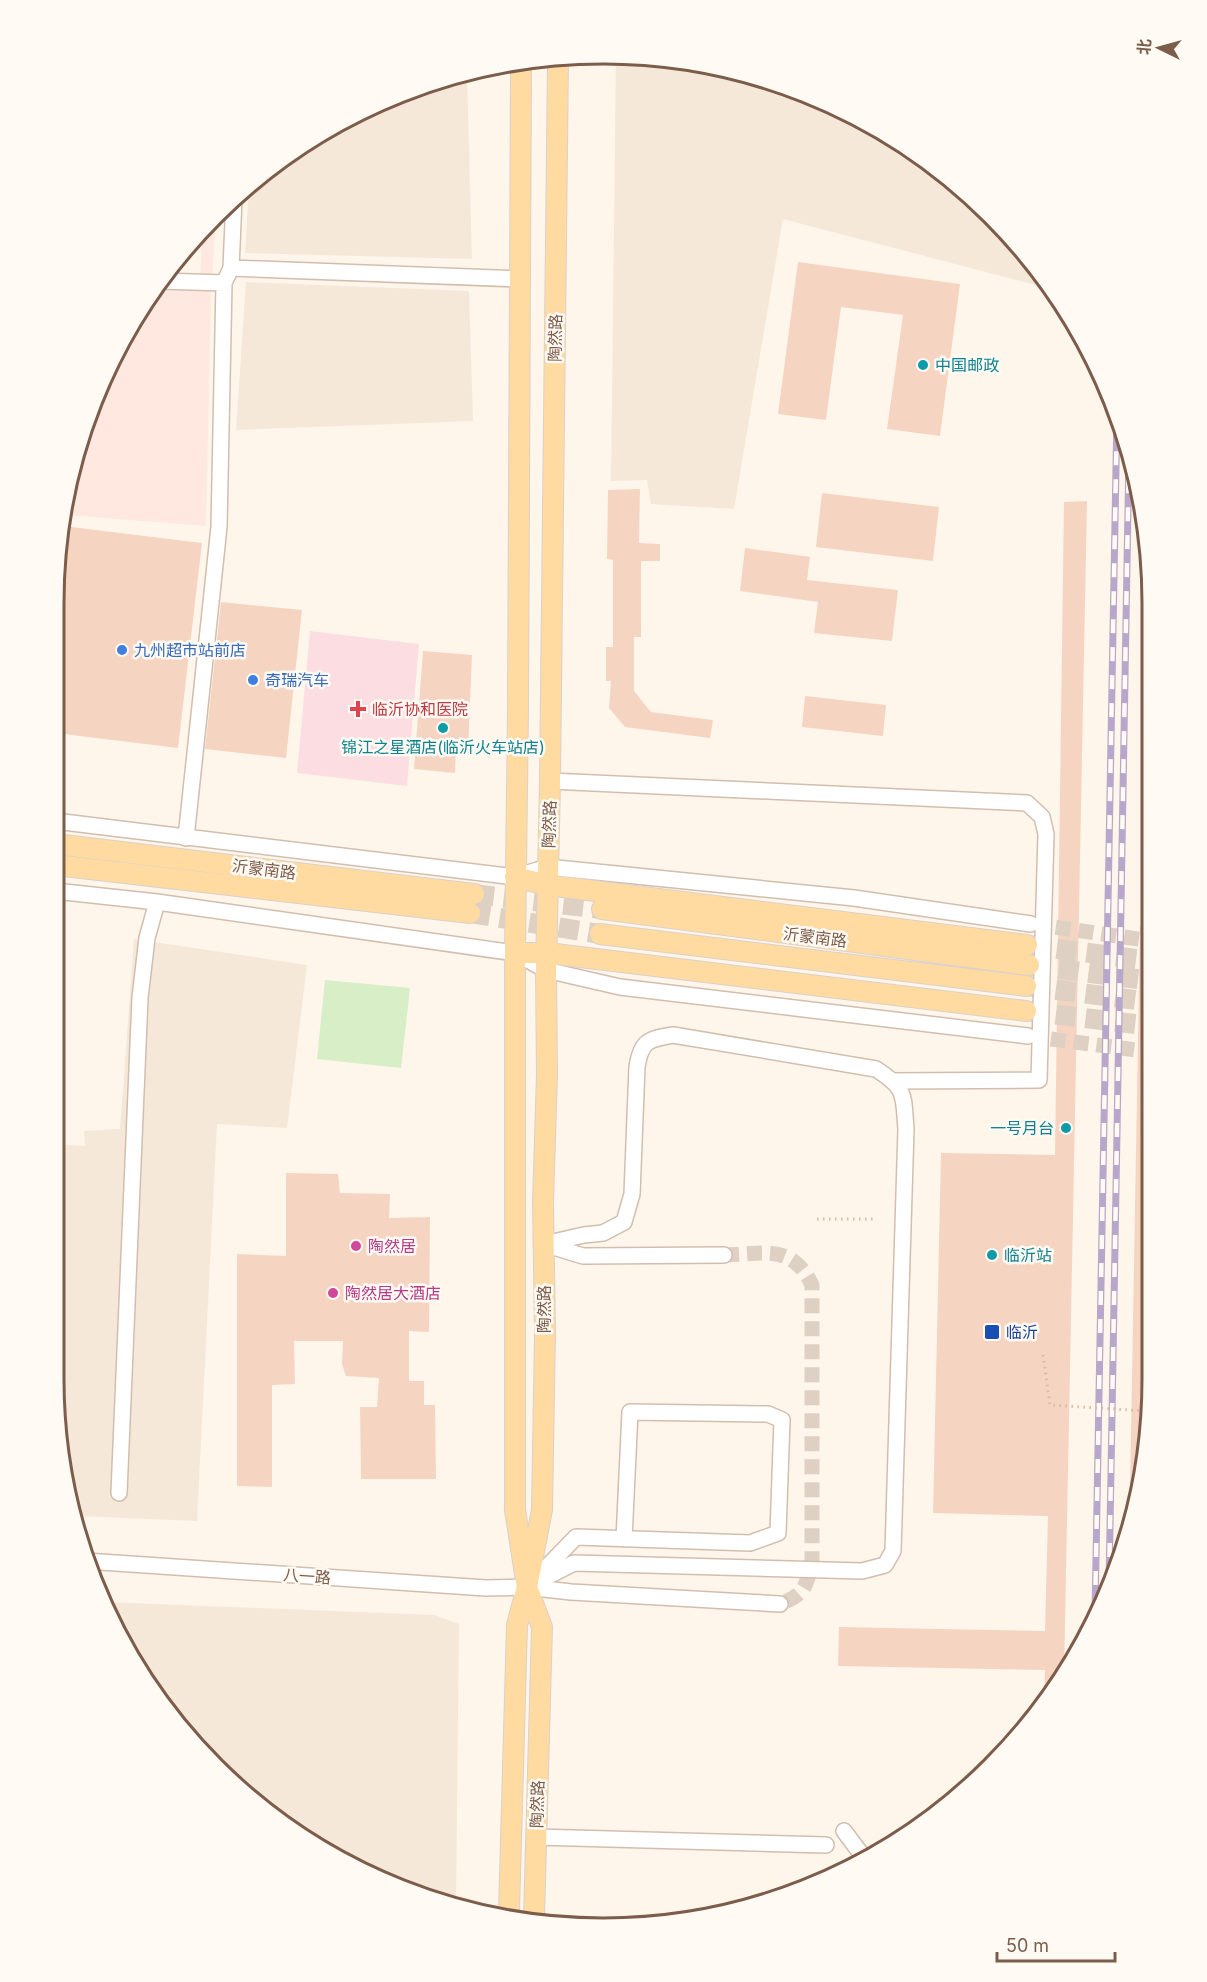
<svg xmlns="http://www.w3.org/2000/svg" width="1207" height="1982" font-family="Inter,'Noto Sans SC',sans-serif">
  <style>
    .residential { fill: #f6e8d9 }
    .commercial { fill: #fee8df }
    .medical { fill: #fcdee2 }
    .green { fill: #d7eec7 }
    .building { fill: #f5d5c1 }
    .lines { fill: none; stroke-linecap: round; stroke-linejoin: round }
    .minor-tunnel { stroke: #ded0c3; stroke-width: 15; stroke-dasharray: 15 8; stroke-linecap: butt }
    .major-tunnel { stroke: #ded0c3; stroke-width: 20; stroke-dasharray: 20 10; stroke-linecap: butt }
    .minor-casing { stroke: #d2beaf; stroke-width: 18 }
    .major-casing { stroke: #dad1cd; stroke-width: 22 }
    .path { stroke: #dbb8a2; stroke-width: 3; stroke-dasharray: 1.5 4.5; stroke-linecap: butt }
    .minor { stroke: #fff; stroke-width: 15 }
    .major { stroke: #ffdaa1; stroke-width: 20 }
    .rail-casing { stroke: #b9a6cb; stroke-width: 7 }
    .rail { stroke: #fffaf3; stroke-width: 4.5; stroke-dasharray: 14; stroke-linecap: butt }
    .path-bridge { stroke: #dbb8a2; stroke-width: 3; stroke-dasharray: 1.5 4.5; stroke-linecap: butt }
    .culture-dot { fill: #0f9aa8; stroke: #fffaf3; stroke-width: 2 }
    .shop-dot { fill: #3f7fe0; stroke: #fffaf3; stroke-width: 2 }
    .health-dot { fill: #e0444e; stroke: #fffaf3; stroke-width: 2 }
    .hotel-dot { fill: #d1479c; stroke: #fffaf3; stroke-width: 2 }
    .transit-dot { fill: #1a4fb4; stroke: #fffaf3; stroke-width: 2 }
    .labels { text-anchor: middle; dominant-baseline: central; stroke-width: 5; stroke-linejoin: round; paint-order: stroke }
    .street-label { font-size: 16px; fill: #7c5c4b; stroke: #fffaf3 }
    .culture-label { font-size: 16px; fill: #0d838f; stroke: #fffaf3; text-anchor: start }
    .shop-label { font-size: 16px; fill: #366cbe; stroke: #fffaf3; text-anchor: start }
    .health-label { font-size: 16px; fill: #be3a42; stroke: #fffaf3; text-anchor: start }
    .hotel-label { font-size: 16px; fill: #b23c85; stroke: #fffaf3; text-anchor: start }
    .transit-label { font-size: 16px; fill: #164399; stroke: #fffaf3; text-anchor: start }
    .rim { fill: none; stroke: #7c5c4b; stroke-width: 3 }
  </style>
  <rect width="100%" height="100%" fill="#fef6eb"/>
  <path class="residential" d="M616,55L711,65L814,96L909,147L1016,241L1051,289L783,219L734,509L651,504L647,480L611,481Z
    M467,73L472,259L245,253L249,187L298,146L394,96Z
    M246,282L469,291L473,421L236,430Z
    M134,939L307,965L287,1128L217,1124L197,1521L77,1516L54,1378V1144L85,1146L84,1131L120,1129Z
    M108,1602L434,1615L459,1624L456,1904L427,1899L269,1815L167,1713Z"/>
  <path class="commercial" d="M216,214L211,295L206,526L66,515L83,427L147,298L161,281L200,282L202,231Z"/>
  <path class="medical" d="M310,631L419,644L407,786L297,773Z"/>
  <path class="green" d="M325,980L410,988L401,1068L317,1059Z"/>
  <path class="building" d="M798,262L960,284L940,436L887,429L903,315L841,307L826,420L778,414Z
    M640,489L639,543L660,544V561H641V637H634V691L651,712L713,720L710,738L625,727L609,708L611,681H606V647H613V560L607,559L608,490Z
    M822,493L939,507L933,561L816,547Z
    M1087,501L1064,1676L1060,1684L1044,1701L1045,1670L838,1666L839,1627L1045,1631L1048,1516L933,1513L941,1153L1055,1155L1064,502Z
    M63,526L202,543L178,748L55,733V567Z
    M745,548L810,557L807,580L898,590L892,641L814,633L818,602L740,591Z
    M221,602L302,610L286,758L205,749Z
    M423,651L472,655L468,750L456,749L455,773L414,769Z
    M805,696L886,705L883,736L802,727Z
    M1140,926H1152V1131L1145,1449L1136,1491H1130Z
    M286,1173L338,1174L340,1193L390,1194L389,1218L430,1217L429,1332L409,1331V1381H424V1405H435L436,1479H361L360,1407H377L379,1378L346,1376L342,1364L343,1341H294L295,1384L272,1385V1487L237,1486V1254L286,1256Z"/>
  <g class="lines">
    <path class="minor-tunnel" d="M1033,924L1152,941
      M1028,1036L1152,1052
      M724,1255C764,1254 792,1243 812,1285V1564C805,1588 805,1594 780,1604"/>
    <path class="major-tunnel" d="M474,894L602,909
      M470,913L600,934
      M1027,945L1152,961
      M1029,965L1152,981
      M1026,986L1152,1002
      M1026,1011L1152,1026"/>
    <defs>
      <path id="minor" d="M231,268L520,279
        M161,281L224,283
        M550,781L1027,803L1042,817L1046,834L1039,1080L894,1081
        M55,821L515,877L547,867L854,898L1031,924
        M186,838L219,527L224,283L231,268L234,199
        M55,891L157,902L515,953L546,970L620,987L1028,1036
        M547,1245L583,1256L724,1255
        M119,1493L140,998L147,938L157,902
        M86,1561L486,1588L527,1587L571,1592L780,1604
        M538,1576L576,1537L750,1543L778,1533L782,1420L768,1414L630,1412L624,1539
        M527,1587L574,1563L862,1571L885,1565L893,1551L906,1129C903,1094 907,1089 876,1069L673,1035C648,1039 641,1041 637,1067L632,1194L624,1222L603,1233L584,1235L544,1244
        M844,1831L862,1855
        M536,1837L826,1845"/>
      <path id="major" d="M521,62L518,710L515,953V1510L527,1587L542,1627L534,1917
        M55,844L474,894
        M55,865L470,913
        M515,877L547,885L1027,945
        M602,909L1029,965
        M600,934L1026,986
        M515,953H547L1026,1011
        M509,1912L517,1625L527,1587L542,1510L545,1333L543,1202L547,1074L546,970L550,781L558,59"/>
    </defs>
    <use href="#minor" class="minor-casing"/>
    <use href="#major" class="major-casing"/>
    <path class="path" d="M817,1219H877"/>
    <use href="#minor" class="minor"/>
    <use href="#major" class="major"/>
    <defs>
      <path id="rail" d="M1109,1585L1129,452
        M1095,1613L1117,413"/>
    </defs>
    <use href="#rail" class="rail-casing"/>
    <use href="#rail" class="rail"/>
    <path class="path-bridge" d="M1043,1355L1050,1405L1145,1411"/>
  </g>
  <g class="culture-dot">
    <circle cx="923" cy="365" r="6"/>
    <circle cx="443" cy="728" r="6"/>
    <circle cx="1066" cy="1128" r="6"/>
    <circle cx="992" cy="1255" r="6"/>
  </g>
  <g class="shop-dot">
    <circle cx="122" cy="650" r="6"/>
    <circle cx="253" cy="680" r="6"/>
  </g>
  <path class="health-dot" d="M355 700h6v6h6v6h-6v6h-6v-6h-6v-6h6z"/>
  <g class="hotel-dot">
    <circle cx="356" cy="1246" r="6"/>
    <circle cx="333" cy="1293" r="6"/>
  </g>
  <rect class="transit-dot" x="984" y="1324" width="16" height="16" rx="3"/>
  <g class="labels">
    <g class="street-label">
      <text transform="translate(555 338) rotate(-89)">陶然路</text>
      <text transform="translate(549 824) rotate(-88)">陶然路</text>
      <text transform="translate(264 869) rotate(7)">沂蒙南路</text>
      <text transform="translate(815 937) rotate(7)">沂蒙南路</text>
      <text transform="translate(544 1309) rotate(-90)">陶然路</text>
      <text transform="translate(307 1576) rotate(4)">八一路</text>
      <text transform="translate(537 1804) rotate(-88)">陶然路</text>
    </g>
    <g class="culture-label">
      <text x="935" y="365">中国邮政</text>
      <text x="443" y="747" text-anchor="middle">锦江之星酒店(临沂火车站店)</text>
      <text x="1054" y="1128" text-anchor="end">一号月台</text>
      <text x="1004" y="1255">临沂站</text>
    </g>
    <g class="shop-label">
      <text x="134" y="650">九州超市站前店</text>
      <text x="265" y="680">奇瑞汽车</text>
    </g>
    <g class="health-label">
      <text x="372" y="709">临沂协和医院</text>
    </g>
    <g class="hotel-label">
      <text x="368" y="1246">陶然居</text>
      <text x="345" y="1293">陶然居大酒店</text>
    </g>
    <g class="transit-label">
      <text x="1006" y="1332">临沂</text>
    </g>
  </g>
  <path d="M0 0H1207V1982H0ZM603 64H603A539 539 0 0 1 1142 603V1379A539 539 0 0 1 603 1918H603A539 539 0 0 1 64 1379V603A539 539 0 0 1 603 64Z" fill="#fffaf3" fill-rule="evenodd"/>
  <path class="rim" d="M603 64H603A539 539 0 0 1 1142 603V1379A539 539 0 0 1 603 1918H603A539 539 0 0 1 64 1379V603A539 539 0 0 1 603 64Z"/>
  <g transform="translate(1159 48) rotate(275)" stroke="#fffaf3" stroke-width="4.5" paint-order="stroke">
  <path d="M0-4.5L10 22L0 15L-10 22Z" fill="#7c5c4b"/>
  <text y="-9" font-size="16" font-weight="bold" text-anchor="middle" fill="#7c5c4b">北</text>
  </g>
  <path d="M997 1952v9h118v-9" fill="none" stroke="#7c5c4b" stroke-width="3"/>
  <text x="1006" y="1952" font-size="18" fill="#7c5c4b" stroke="#fffaf3" stroke-width="4.5" paint-order="stroke">50 m</text>
</svg>
